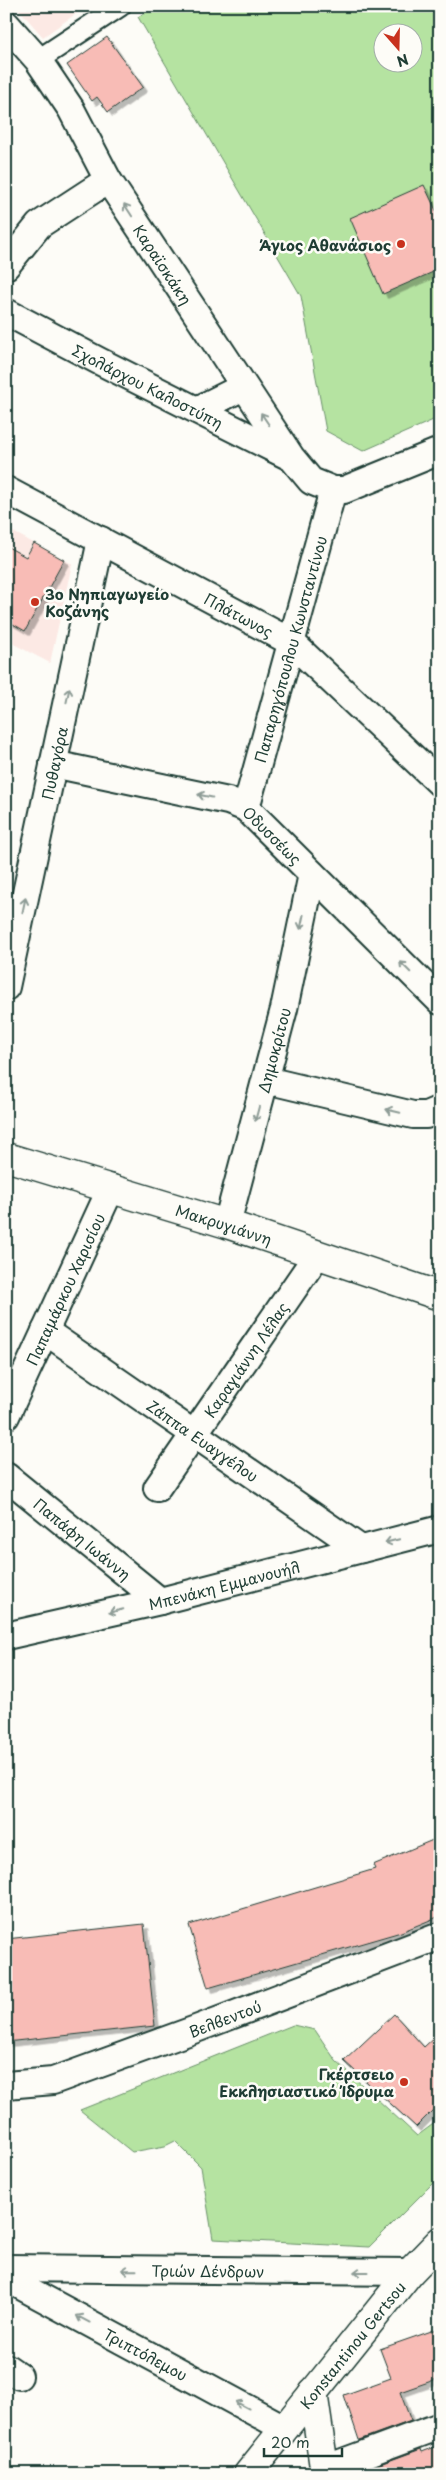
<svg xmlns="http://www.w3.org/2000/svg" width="446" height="2480" font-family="'Playpen Sans',sans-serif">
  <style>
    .built { fill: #fce9e4 }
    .green { fill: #b5e3a1; stroke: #6a906a; fill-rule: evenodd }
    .building { fill: #f8bcb6; stroke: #1f3d34; filter: url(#shadow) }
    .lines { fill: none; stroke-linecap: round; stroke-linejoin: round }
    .pedestrian-casing { stroke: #1f3d34; stroke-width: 24 }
    .minor-casing { stroke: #1f3d34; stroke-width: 30 }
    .tertiary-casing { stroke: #1f3d34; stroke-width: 31 }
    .primary-casing { stroke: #1f3d34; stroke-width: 31 }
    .pedestrian { stroke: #fdfcf7; stroke-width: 20 }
    .minor { stroke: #fdfcf7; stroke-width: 26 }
    .tertiary { stroke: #fdfcf7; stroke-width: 28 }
    .primary { stroke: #fdfcf7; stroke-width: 28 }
    .oneway { stroke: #8e9c96 }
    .poi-dot { fill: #c8321e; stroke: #fdfcf7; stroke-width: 2 }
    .labels { text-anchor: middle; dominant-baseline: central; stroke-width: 5; stroke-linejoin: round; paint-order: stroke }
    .poi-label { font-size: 15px; font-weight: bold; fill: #1f3d34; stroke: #fdfcf7; text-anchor: end }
    .street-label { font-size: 15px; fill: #1f3d34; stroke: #fdfcf7 }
  </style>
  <defs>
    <filter id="shadow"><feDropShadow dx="4.5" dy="4.5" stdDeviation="0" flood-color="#0004"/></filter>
  </defs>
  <rect width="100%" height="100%" fill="#fdfcf7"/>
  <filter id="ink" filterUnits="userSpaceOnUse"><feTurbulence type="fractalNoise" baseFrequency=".02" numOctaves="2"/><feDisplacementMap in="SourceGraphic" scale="10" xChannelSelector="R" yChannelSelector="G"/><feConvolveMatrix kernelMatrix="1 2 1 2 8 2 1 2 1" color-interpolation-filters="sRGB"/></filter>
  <g filter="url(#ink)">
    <path class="built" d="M16,6H87L43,37Z
      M6,528L72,564L50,663L6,640Z"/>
    <path class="green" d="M154,6H440V417L363,451L326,431L301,296L138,17ZM384,32H414V62H384Z
      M293,2025L315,2030L336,2061L417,2136L440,2119V2176L369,2247L213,2239L201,2167L175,2141L165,2146L132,2152L80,2110Z"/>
    <path class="building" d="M107,37L143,87L108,112L97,97L92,101L67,65Z
      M424,185L440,219V269L383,294L350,218Z
      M34,543L64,560L25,631L6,620V546L26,557Z
      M440,1837V1916L401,1932L208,1988L189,1925L375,1869L373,1865Z
      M144,1924L155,2026L6,2042V1939Z
      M394,2014L424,2047L440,2032V2103L416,2127L344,2061Z
      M440,2328V2378L400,2392L411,2421L359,2440L344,2395L391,2378L380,2349Z
      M440,2445V2474H370L369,2468L421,2449L422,2452Z"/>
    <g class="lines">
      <defs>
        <path id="pedestrian" d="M38,60L120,6"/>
        <g id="minor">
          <path id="s1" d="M6,24L38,60L71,109L108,180L291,457L311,481L333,490H344L440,451"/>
          <path d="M6,266L39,225L108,180"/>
          <path id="s2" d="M6,312L99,361L288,456"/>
          <path d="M197,410L243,387"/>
          <path id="s3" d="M6,490L291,642L440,783"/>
          <path id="s4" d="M53,764L228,801L246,808L440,1001"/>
          <path id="s5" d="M246,808L333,490"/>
          <path id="s6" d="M6,987L101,540"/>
          <path d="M266,1080L413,1115H426L440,1109"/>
          <path id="s7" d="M227,1224L284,1009L312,874"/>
          <path id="s8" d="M45,1331L361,1549"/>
          <path id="s9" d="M6,1416L111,1188"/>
          <path id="s10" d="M6,1476L160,1601"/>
          <path id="s11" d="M157,1488L317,1255"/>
          <path id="s12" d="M6,1636L160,1601L440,1529"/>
          <path id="s13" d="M6,2085L53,2081L196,2029L440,1936"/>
          <path id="s14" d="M6,2268L410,2272"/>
          <path id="s15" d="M6,2278L284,2428"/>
          <path d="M6,2367L19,2376"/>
          <path d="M324,2469L440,2426"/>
        </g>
        <g id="tertiary">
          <path id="s16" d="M6,1157L227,1224L440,1296"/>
          <path d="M313,2392L325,2474"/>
        </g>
        <g id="primary">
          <path id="s17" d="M248,2474L410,2272L440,2241"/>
        </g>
      </defs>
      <use href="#pedestrian" class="pedestrian-casing"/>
      <use href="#minor" class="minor-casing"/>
      <use href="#tertiary" class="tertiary-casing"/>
      <use href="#primary" class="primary-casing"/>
      <use href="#pedestrian" class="pedestrian"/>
      <use href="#minor" class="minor"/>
      <use href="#tertiary" class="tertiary"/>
      <use href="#primary" class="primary"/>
    </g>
    <defs><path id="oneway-shaft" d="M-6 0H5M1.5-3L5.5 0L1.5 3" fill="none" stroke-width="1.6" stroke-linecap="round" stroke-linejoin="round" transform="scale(1.25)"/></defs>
    <g class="oneway">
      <use href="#oneway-shaft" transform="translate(128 210) rotate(-123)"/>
      <use href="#oneway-shaft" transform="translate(265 419) rotate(-124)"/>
      <use href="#oneway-shaft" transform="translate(68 695) rotate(-78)"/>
      <use href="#oneway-shaft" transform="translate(205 796) rotate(-168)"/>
      <use href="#oneway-shaft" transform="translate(24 905) rotate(-78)"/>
      <use href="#oneway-shaft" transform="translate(302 922) rotate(102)"/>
      <use href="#oneway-shaft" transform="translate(405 967) rotate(-135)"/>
      <use href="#oneway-shaft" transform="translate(393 1111) rotate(-167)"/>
      <use href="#oneway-shaft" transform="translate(257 1114) rotate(105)"/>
      <use href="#oneway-shaft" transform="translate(392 1541) rotate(166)"/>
      <use href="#oneway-shaft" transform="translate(116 1611) rotate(167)"/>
      <use href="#oneway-shaft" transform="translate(129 2270) rotate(-179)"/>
      <use href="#oneway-shaft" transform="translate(361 2272) rotate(-180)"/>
      <use href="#oneway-shaft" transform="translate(83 2319) rotate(-152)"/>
      <use href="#oneway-shaft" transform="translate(242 2405) rotate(-152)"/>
    </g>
  </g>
  <g class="poi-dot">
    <circle cx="401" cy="244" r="5"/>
    <circle cx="35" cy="602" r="5"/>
    <circle cx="404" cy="2082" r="5"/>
  </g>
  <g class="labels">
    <g class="poi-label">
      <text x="391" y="244">Άγιος Αθανάσιος</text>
      <text x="45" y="593" text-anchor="start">3ο Νηπιαγωγείο<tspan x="45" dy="17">Κοζάνης</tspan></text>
      <text x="394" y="2073">Γκέρτσειο<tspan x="394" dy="17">Εκκλησιαστικό Ίδρυμα</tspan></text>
    </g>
    <g class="street-label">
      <text stroke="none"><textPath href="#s1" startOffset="288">Καραϊσκάκη</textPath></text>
      <text stroke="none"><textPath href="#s2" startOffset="160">Σχολάρχου Καλοστύπη</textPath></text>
      <text stroke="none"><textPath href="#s3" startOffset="264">Πλάτωνος</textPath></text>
      <text stroke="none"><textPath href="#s5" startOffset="165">Παπαρηγόπουλου Κωνσταντίνου</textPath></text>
      <text stroke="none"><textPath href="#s6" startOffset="229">Πυθαγόρα</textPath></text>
      <text stroke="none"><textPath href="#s4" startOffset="236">Οδυσσέως</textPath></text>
      <text stroke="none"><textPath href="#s7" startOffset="180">Δημοκρίτου</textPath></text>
      <text stroke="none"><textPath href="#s16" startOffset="228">Μακρυγιάννη</textPath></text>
      <text stroke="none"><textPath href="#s9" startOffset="140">Παπαμάρκου Χαρισίου</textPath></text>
      <text stroke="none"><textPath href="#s11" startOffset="156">Καραγιάννη Λέλας</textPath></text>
      <text stroke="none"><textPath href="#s8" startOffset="192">Ζάππα Ευαγγέλου</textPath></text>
      <text stroke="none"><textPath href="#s10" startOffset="99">Παπάφη Ιωάννη</textPath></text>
      <text stroke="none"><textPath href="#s12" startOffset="224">Μπενάκη Εμμανουήλ</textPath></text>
      <text stroke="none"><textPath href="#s13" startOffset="230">Βελβεντού</textPath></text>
      <text stroke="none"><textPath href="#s14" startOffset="202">Τριών Δένδρων</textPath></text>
      <text stroke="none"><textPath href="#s17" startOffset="166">Konstantinou Gertsou</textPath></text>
      <text stroke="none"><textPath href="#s15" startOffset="159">Τριπτόλεμου</textPath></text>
    </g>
  </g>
  <rect width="446" height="2480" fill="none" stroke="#fdfcf7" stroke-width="25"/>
  <rect x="12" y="12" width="421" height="2455" fill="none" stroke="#1f3d34" stroke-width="2" filter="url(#ink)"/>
  <g transform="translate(398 48) rotate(160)"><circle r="24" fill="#fdfcf7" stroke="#a4b0a9"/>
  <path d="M0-4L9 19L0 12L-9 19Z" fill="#c8321e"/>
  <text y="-8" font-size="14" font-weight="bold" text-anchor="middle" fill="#1f3d34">N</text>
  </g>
  <path d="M264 2448v8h78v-8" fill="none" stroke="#1f3d34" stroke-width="2.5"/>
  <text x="271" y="2448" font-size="15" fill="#1f3d34" stroke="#fdfcf7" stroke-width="4" paint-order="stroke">20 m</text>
</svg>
